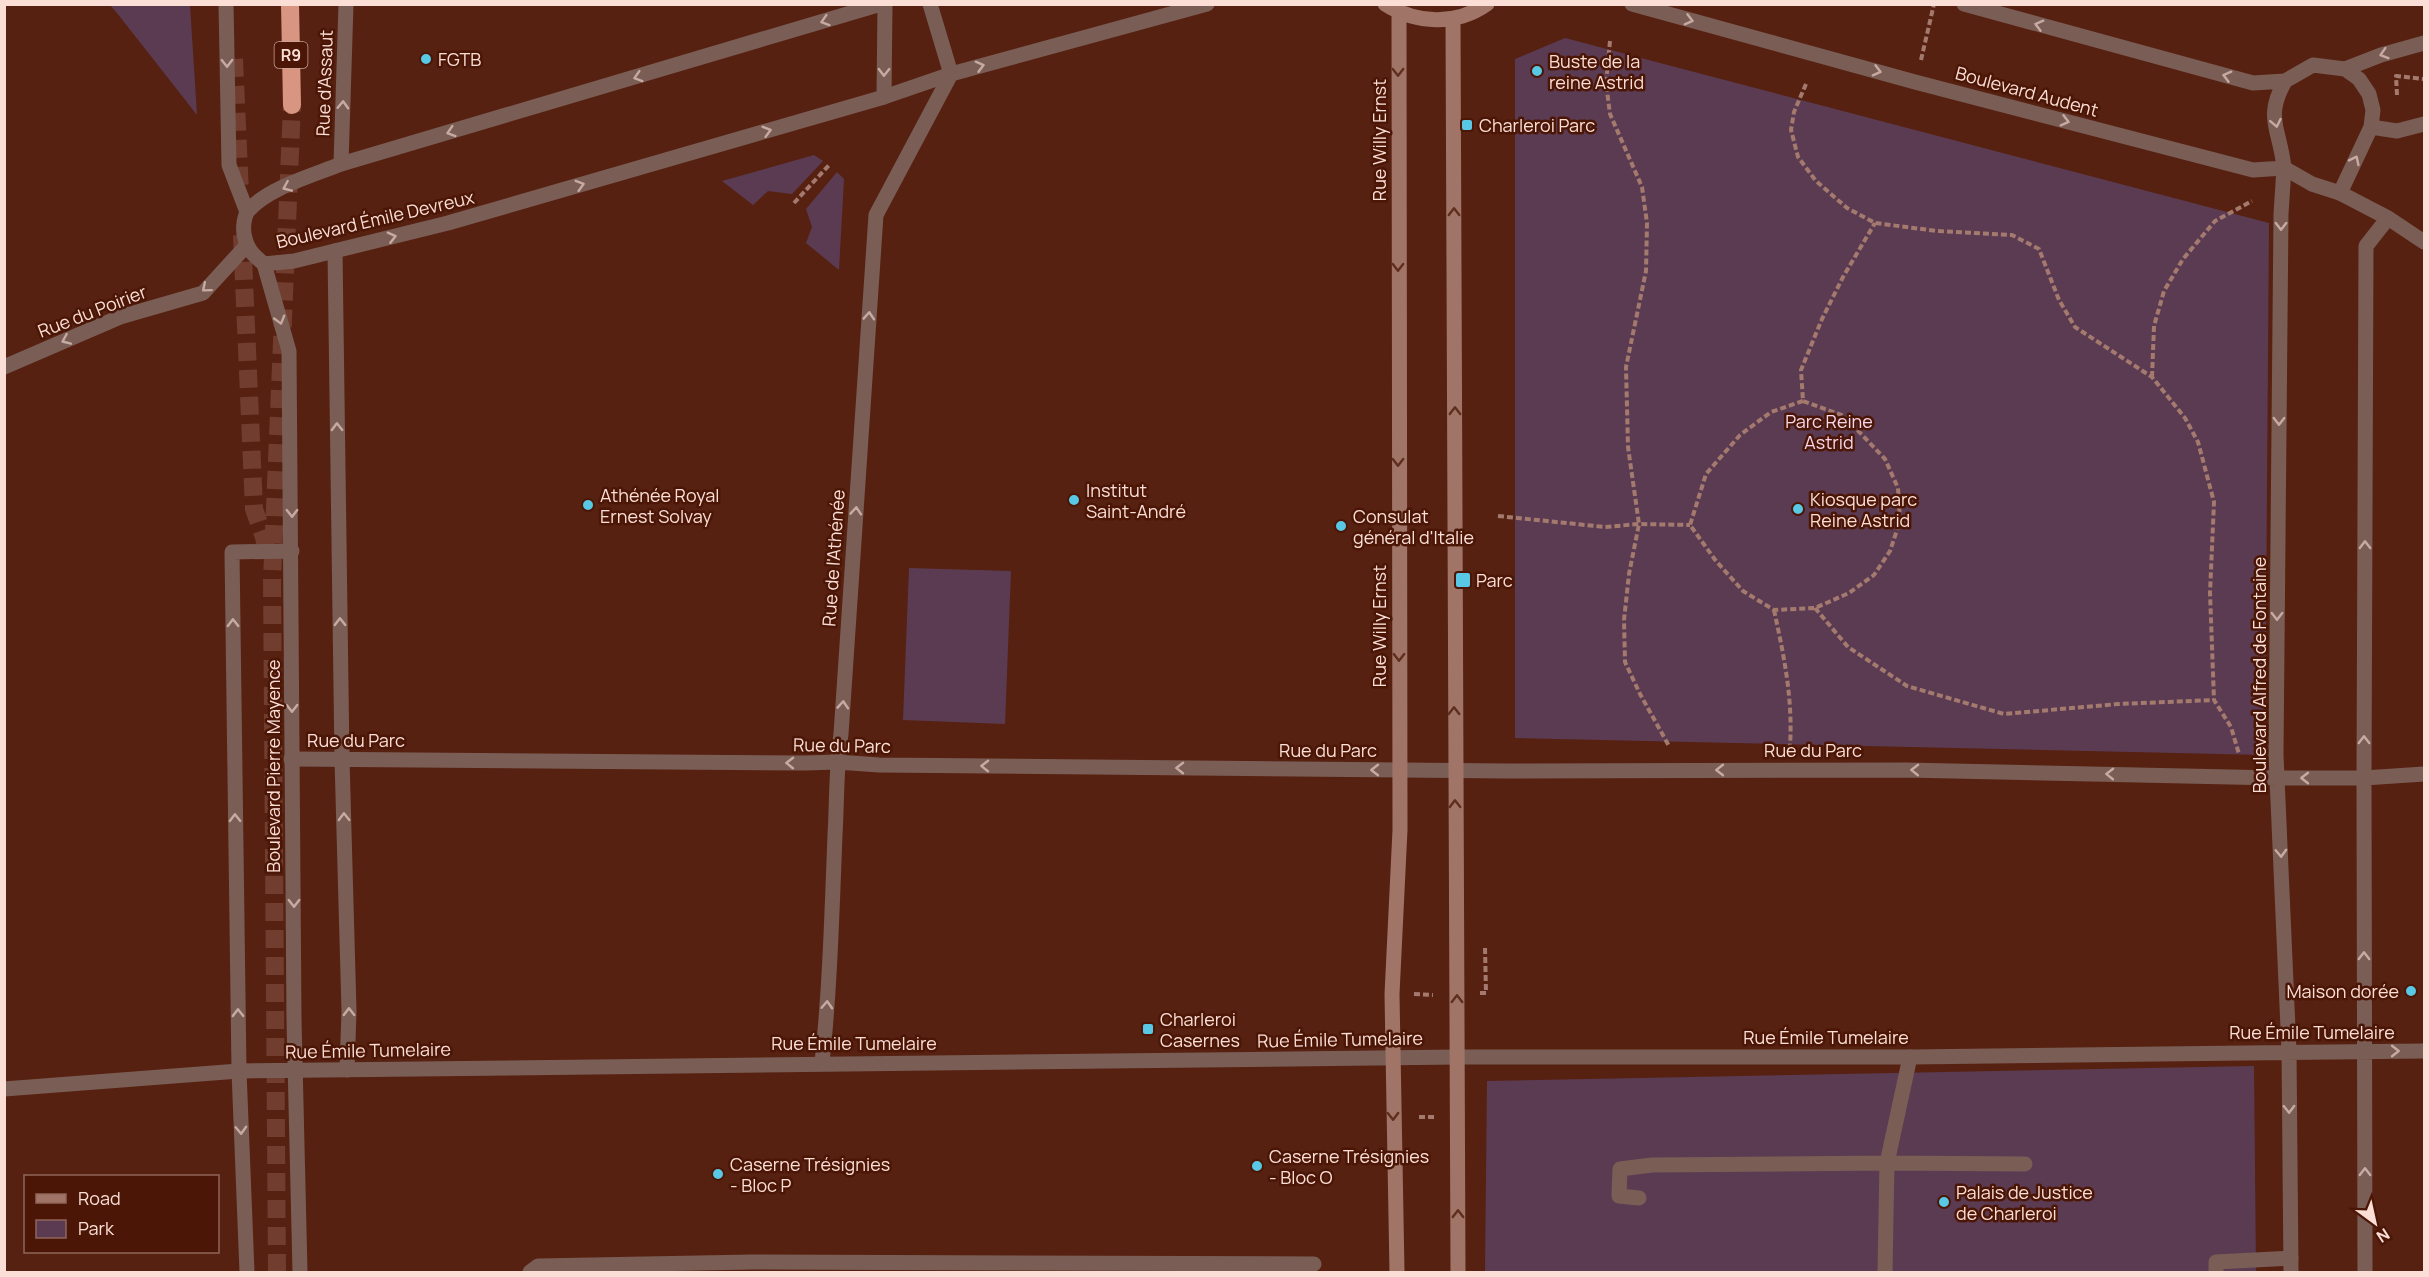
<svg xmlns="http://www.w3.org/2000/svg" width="2429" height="1277" font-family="Manrope,sans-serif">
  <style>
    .green { fill: #5b3b52 }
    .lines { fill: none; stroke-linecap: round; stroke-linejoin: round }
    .motorway-tunnel { stroke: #703d2f; stroke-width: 18; stroke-dasharray: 18 9; stroke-linecap: butt }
    .path { stroke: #a47a6e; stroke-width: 4; stroke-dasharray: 6 3; stroke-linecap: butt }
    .service { stroke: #7a5e56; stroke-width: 15 }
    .minor { stroke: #7a5e56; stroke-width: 15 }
    .tertiary { stroke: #7a5e56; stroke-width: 15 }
    .secondary { stroke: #a07568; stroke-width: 15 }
    .motorway { stroke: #d89582; stroke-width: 18 }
    .oneway { stroke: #c7aba3 }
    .oneway2 { stroke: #602e1e }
    .poi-dot { fill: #59c8e4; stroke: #4b1606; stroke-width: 2 }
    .labels { text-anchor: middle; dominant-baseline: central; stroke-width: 5; stroke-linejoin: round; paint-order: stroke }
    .shield { fill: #4b1606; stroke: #c6a298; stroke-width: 1.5 }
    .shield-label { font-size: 16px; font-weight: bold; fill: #fbded6 }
    .poi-label { font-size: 18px; fill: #fbded6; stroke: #4b1606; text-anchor: start }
    .street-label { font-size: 18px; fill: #fbded6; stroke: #4b1606 }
    .park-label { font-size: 18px; fill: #f6d6ec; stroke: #4b1606 }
  </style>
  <rect width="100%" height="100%" fill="#572111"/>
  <path class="green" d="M110,5H190L197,115L117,13Z
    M1565,38L2269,223L2265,755L1515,738V59Z
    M814,155L823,161L792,194L768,191L753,205L722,181Z
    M837,172L844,179L839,270L806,243L812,227L806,209Z
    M909,568L1011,571L1005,724L903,720Z
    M2254,1066L2256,1272H1485L1487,1081Z"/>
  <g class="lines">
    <path class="motorway-tunnel" d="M234,59L240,193
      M242,235L254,509L264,537L267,553
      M277,1272L272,579L292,105"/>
    <path class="path" d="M1610,41L1606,83L1610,114L1642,187L1647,223L1646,271L1626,367L1628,447L1639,524L1629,574L1624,620L1625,662L1640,694L1669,746
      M1921,60L1934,4
      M1806,84L1794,112L1791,130L1798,157L1816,181L1847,208L1875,223L1937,231L2012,235L2039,249L2059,300L2075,327L2152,377L2185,418L2198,442L2214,502L2210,593L2214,700L2231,727L2239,754
      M2397,95L2396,76L2424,79
      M794,203L830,164
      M2152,377L2154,326L2164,291L2183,259L2215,221L2252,201
      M1803,401L1771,412L1740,435L1706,474L1690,525L1716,561L1743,591L1774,610L1815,608L1849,593L1874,575L1890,551L1900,521L1898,488L1885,459L1844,416L1803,401L1801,370L1822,319L1843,277L1875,223
      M1498,516L1605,527L1639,524L1690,525
      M1815,608L1848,647L1907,686L2004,714L2118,704L2214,700
      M1774,610C1784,656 1793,699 1790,746
      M1480,993H1486L1485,947
      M1414,994L1433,995
      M1419,1117H1435"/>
    <path class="service" d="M335,251L342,759L349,1011L347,1070
      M1639,1198L1619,1196L1620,1169L1652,1165L1887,1163L1910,1057
      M247,1272L239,1071L232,552L292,551
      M530,1272L538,1266L752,1262L1314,1264
      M1885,1272L1887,1163L2025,1164
      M2216,1272V1262L2291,1258"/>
    <path class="minor" d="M884,97L885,4
      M341,164L346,4
      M2284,168L2281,214L2276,755L2289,1051L2291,1272
      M2340,193L2388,218L2424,242
      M4,367L120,317L203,293L246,246
      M291,759L805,763L837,762L879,765L1507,771L1906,770L2278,778H2364L2424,774
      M1458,1057H1910L2424,1051
      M822,1063C830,987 832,911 835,835C837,801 836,768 841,734L876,215L951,74L930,4
      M2365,1272L2364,778L2366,246L2388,218"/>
    <path class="tertiary" d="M226,4L229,165L247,212
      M881,4L341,164C314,175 267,188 248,211C244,216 243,227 244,234C247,249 252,254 264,264L294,261L448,223L884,97L951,74L1207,4
      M1632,4L1915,82L2253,170L2284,168L2312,184L2340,193L2371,127L2373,110L2369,94L2359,79L2345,69
      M1964,4L2253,83L2285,81L2313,65L2345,69L2381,55L2424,43
      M2371,127L2397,131L2424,124
      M2284,168C2280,128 2264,119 2285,81
      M264,264L289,351L294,1019L300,1272
      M4,1089L239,1071L1458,1057"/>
    <path class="secondary" d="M1385,4C1416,24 1456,26 1487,4
      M1453,19L1458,1272
      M1397,1272L1392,994L1400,830L1399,13"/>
    <path class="motorway" d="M290,4L292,105"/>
  </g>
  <defs><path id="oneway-chevron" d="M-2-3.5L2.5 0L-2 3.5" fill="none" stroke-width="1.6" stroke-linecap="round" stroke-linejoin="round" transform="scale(1.5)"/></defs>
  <g class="oneway">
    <use href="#oneway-chevron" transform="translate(1689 20) rotate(15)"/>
    <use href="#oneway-chevron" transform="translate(825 21) rotate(163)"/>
    <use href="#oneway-chevron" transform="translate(2039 25) rotate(-165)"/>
    <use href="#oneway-chevron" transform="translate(2384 54) rotate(163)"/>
    <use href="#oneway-chevron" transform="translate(227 63) rotate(89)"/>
    <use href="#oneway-chevron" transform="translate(980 66) rotate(-15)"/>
    <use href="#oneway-chevron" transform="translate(1877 71) rotate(15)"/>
    <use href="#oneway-chevron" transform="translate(884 72) rotate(91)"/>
    <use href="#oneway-chevron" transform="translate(2227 76) rotate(-165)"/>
    <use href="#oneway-chevron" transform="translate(638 77) rotate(163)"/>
    <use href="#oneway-chevron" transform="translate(343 105) rotate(-88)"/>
    <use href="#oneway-chevron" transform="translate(2065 121) rotate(15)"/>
    <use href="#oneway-chevron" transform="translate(2276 123) rotate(79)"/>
    <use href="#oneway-chevron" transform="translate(767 131) rotate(-16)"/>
    <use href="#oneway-chevron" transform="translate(451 132) rotate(163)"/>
    <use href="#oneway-chevron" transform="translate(2355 160) rotate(-64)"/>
    <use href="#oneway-chevron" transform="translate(580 185) rotate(-16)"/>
    <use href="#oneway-chevron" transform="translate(287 187) rotate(157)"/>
    <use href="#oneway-chevron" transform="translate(2281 226) rotate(90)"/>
    <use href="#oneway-chevron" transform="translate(392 237) rotate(-14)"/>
    <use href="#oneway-chevron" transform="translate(206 288) rotate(140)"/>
    <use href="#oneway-chevron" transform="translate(869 316) rotate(-86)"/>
    <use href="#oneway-chevron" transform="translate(280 320) rotate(74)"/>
    <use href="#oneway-chevron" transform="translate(66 340) rotate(157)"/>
    <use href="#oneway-chevron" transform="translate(2279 421) rotate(90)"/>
    <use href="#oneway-chevron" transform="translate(337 427) rotate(-91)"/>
    <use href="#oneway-chevron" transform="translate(856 511) rotate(-86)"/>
    <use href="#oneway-chevron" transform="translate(292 513) rotate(89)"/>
    <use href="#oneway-chevron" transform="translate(2365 545) rotate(-90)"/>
    <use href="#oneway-chevron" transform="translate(2277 616) rotate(90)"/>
    <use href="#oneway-chevron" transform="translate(340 622) rotate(-91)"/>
    <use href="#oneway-chevron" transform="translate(233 623) rotate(-91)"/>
    <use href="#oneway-chevron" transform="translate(843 705) rotate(-86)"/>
    <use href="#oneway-chevron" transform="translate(292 708) rotate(90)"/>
    <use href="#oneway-chevron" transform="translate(2364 740) rotate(-90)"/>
    <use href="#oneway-chevron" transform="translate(790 763) rotate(-179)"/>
    <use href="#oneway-chevron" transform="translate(985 766) rotate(-179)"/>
    <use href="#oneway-chevron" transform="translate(1180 768) rotate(-179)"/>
    <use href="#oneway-chevron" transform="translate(1375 770) rotate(-180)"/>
    <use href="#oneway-chevron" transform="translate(1720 770) rotate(180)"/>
    <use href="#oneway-chevron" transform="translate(1915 770) rotate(-179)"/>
    <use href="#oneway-chevron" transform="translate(2110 774) rotate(-179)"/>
    <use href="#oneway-chevron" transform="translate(2305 778) rotate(180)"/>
    <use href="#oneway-chevron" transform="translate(344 817) rotate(-91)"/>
    <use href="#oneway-chevron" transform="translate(235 818) rotate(-91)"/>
    <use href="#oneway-chevron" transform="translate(2281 853) rotate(88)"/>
    <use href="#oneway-chevron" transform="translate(294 903) rotate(90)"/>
    <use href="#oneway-chevron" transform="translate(2364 956) rotate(-90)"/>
    <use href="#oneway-chevron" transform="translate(827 1005) rotate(-87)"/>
    <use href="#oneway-chevron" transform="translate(349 1012) rotate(-91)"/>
    <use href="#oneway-chevron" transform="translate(238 1013) rotate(-91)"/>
    <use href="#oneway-chevron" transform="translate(2395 1051)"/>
    <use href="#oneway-chevron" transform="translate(2289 1109) rotate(89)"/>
    <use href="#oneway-chevron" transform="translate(241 1130) rotate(88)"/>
    <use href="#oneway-chevron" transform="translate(2365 1172) rotate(-90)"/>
  </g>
  <g class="oneway2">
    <use href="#oneway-chevron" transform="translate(1398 72) rotate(90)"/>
    <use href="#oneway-chevron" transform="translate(1454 212) rotate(-90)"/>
    <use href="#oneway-chevron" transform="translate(1398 267) rotate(90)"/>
    <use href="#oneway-chevron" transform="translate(1455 411) rotate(-90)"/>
    <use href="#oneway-chevron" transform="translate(1398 462) rotate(90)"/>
    <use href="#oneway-chevron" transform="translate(1399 657) rotate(90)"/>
    <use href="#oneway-chevron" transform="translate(1454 711) rotate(-90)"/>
    <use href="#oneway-chevron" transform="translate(1455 804) rotate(-91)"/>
    <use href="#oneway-chevron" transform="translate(1457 999) rotate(-90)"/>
    <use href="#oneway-chevron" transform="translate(1393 1116) rotate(89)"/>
    <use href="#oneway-chevron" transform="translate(1458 1214) rotate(-90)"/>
  </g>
  <g class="poi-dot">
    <circle cx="426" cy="59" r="6"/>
    <circle cx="1537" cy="71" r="6"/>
    <rect x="1461" y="119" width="12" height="12" rx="3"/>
    <circle cx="1074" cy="500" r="6"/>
    <circle cx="588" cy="505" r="6"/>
    <circle cx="1798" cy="509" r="6"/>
    <circle cx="1341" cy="526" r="6"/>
    <rect x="1455" y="572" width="16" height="16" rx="3"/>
    <circle cx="2411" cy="991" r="6"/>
    <rect x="1142" y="1023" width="12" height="12" rx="3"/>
    <circle cx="1257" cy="1166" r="6"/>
    <circle cx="718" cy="1174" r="6"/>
    <circle cx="1944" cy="1202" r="6"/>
  </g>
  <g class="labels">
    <rect class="shield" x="274.5" y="42" width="33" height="26" rx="4.5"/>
    <g class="shield-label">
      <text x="291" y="55">R9</text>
    </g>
    <g class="poi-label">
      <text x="438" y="59">FGTB</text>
      <text x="1549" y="61">Buste de la<tspan x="1549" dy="21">reine Astrid</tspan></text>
      <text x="1479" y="125">Charleroi Parc</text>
      <text x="1086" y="490">Institut<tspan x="1086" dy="21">Saint-André</tspan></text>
      <text x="600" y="495">Athénée Royal<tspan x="600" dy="21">Ernest Solvay</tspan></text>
      <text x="1810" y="499">Kiosque parc<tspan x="1810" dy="21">Reine Astrid</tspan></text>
      <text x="1353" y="516">Consulat<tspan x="1353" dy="21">général d'Italie</tspan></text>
      <text x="1476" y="580">Parc</text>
      <text x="2399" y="991" text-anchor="end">Maison dorée</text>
      <text x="1160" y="1019">Charleroi<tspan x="1160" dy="21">Casernes</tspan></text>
      <text x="1269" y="1156">Caserne Trésignies<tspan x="1269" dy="21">- Bloc O</tspan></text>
      <text x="730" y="1164">Caserne Trésignies<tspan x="730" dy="21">- Bloc P</tspan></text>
      <text x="1956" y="1192">Palais de Justice<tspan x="1956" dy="21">de Charleroi</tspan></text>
    </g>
    <g class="street-label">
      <text transform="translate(324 83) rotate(-88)">Rue d'Assaut</text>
      <text transform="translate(2027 91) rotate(15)">Boulevard Audent</text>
      <text transform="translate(1379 140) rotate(-90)">Rue Willy Ernst</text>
      <text transform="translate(375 219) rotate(-13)">Boulevard Émile Devreux</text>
      <text transform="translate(92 311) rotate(-21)">Rue du Poirier</text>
      <text transform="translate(833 558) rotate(-86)">Rue de l'Athénée</text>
      <text transform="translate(1379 626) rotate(-90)">Rue Willy Ernst</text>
      <text transform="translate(2259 675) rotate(-90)">Boulevard Alfred de Fontaine</text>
      <text x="356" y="740">Rue du Parc</text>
      <text transform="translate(842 745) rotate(1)">Rue du Parc</text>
      <text x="1328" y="750">Rue du Parc</text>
      <text x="1813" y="750">Rue du Parc</text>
      <text transform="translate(273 766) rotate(-90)">Boulevard Pierre Mayence</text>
      <text x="2312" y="1032">Rue Émile Tumelaire</text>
      <text x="1826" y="1037">Rue Émile Tumelaire</text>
      <text transform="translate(1340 1039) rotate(-1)">Rue Émile Tumelaire</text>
      <text x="854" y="1043">Rue Émile Tumelaire</text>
      <text transform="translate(368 1050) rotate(-1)">Rue Émile Tumelaire</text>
    </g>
    <g class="park-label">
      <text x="1829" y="421">Parc Reine<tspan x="1829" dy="21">Astrid</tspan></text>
    </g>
  </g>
  <rect width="2429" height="1277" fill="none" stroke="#fbded6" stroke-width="12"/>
  <rect x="24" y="1175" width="195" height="78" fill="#4b1606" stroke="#916659" stroke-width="1.5"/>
  <rect x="36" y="1194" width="30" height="9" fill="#a07568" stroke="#916659" stroke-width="1.5"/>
  <text x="78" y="1205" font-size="18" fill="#fbded6">Road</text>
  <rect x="36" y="1220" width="30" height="18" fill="#5b3b52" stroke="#916659" stroke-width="1.5"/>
  <text x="78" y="1235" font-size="18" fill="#fbded6">Park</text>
  <g transform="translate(2375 1223) rotate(147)" stroke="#4b1606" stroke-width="4.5" paint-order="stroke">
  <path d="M0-4.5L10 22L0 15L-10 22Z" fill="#fbded6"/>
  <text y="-9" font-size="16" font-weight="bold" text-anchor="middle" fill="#fbded6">N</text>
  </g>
</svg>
